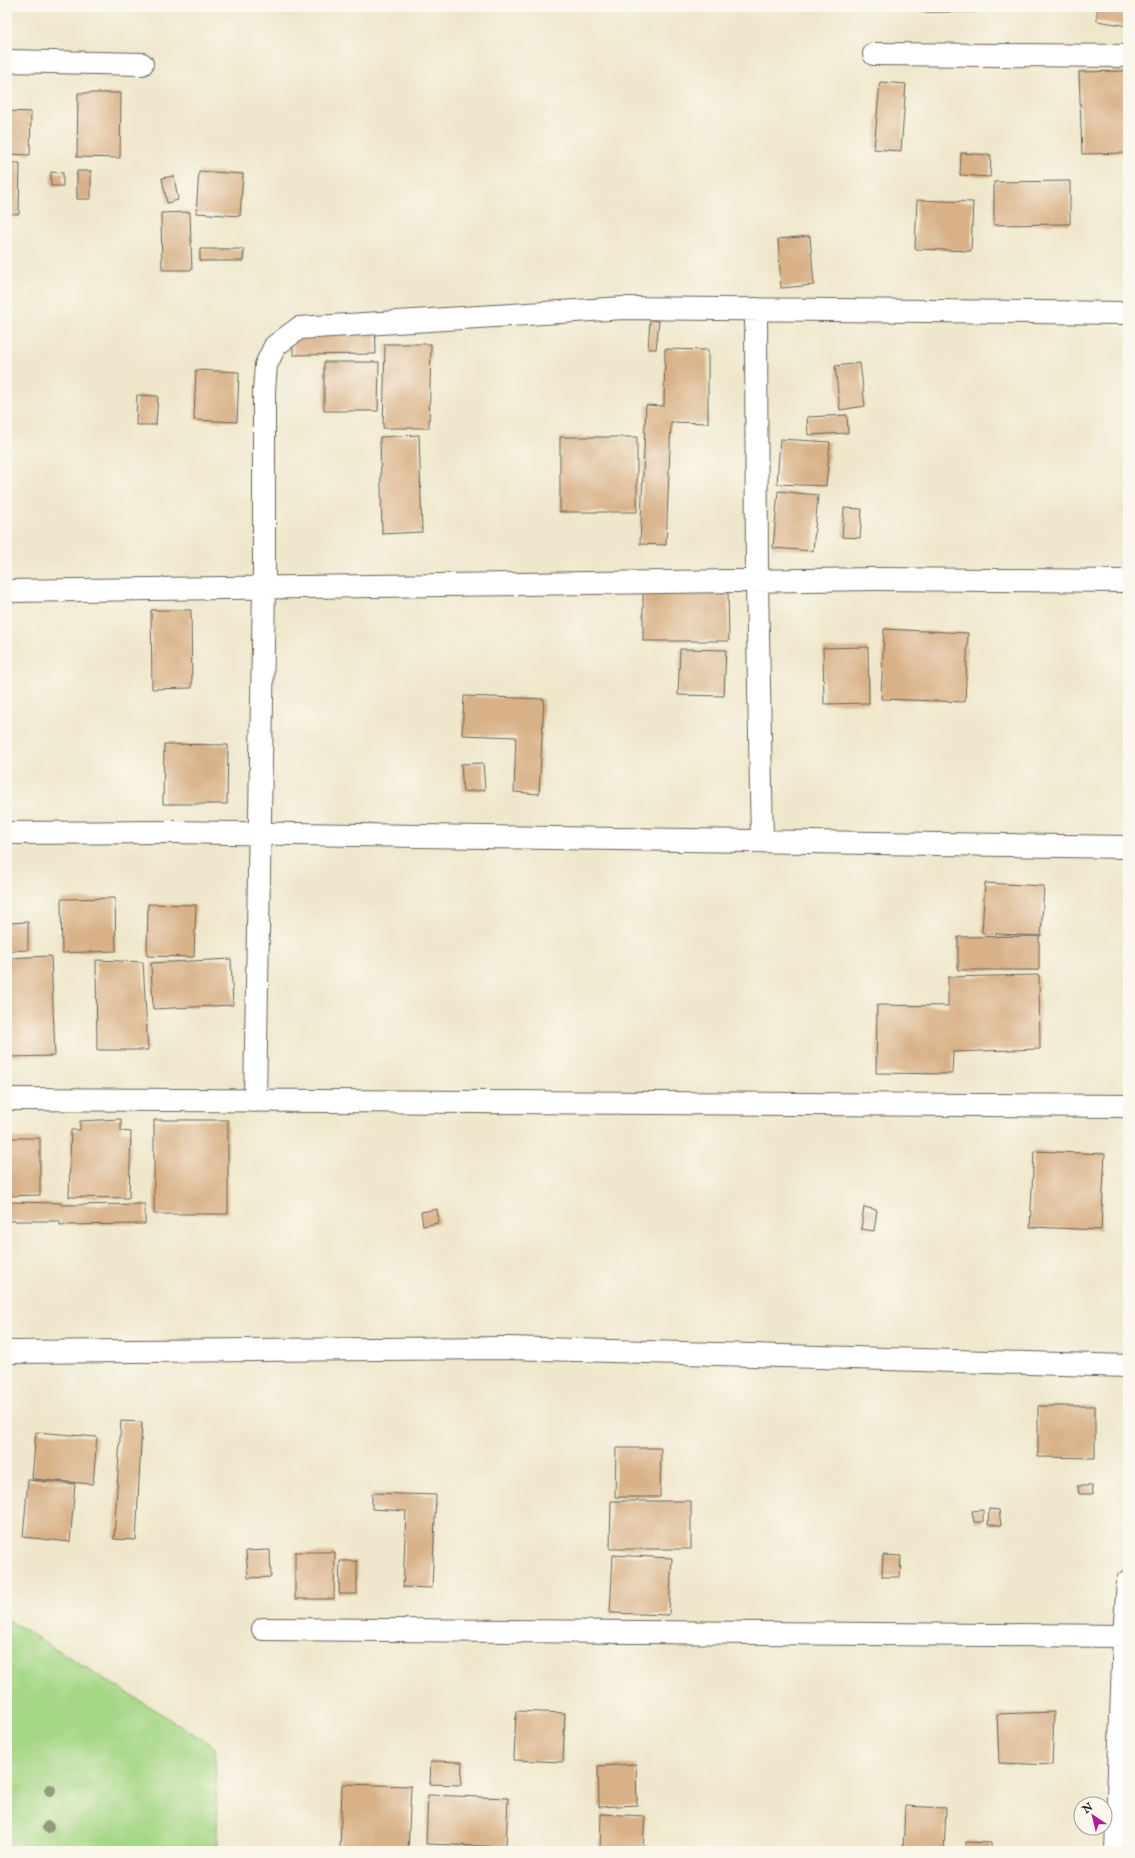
<svg xmlns="http://www.w3.org/2000/svg" width="1135" height="1858" font-family="'IM FELL English',serif">
  <style>
    .green { fill: #a6d786; stroke: #617a51 }
    .building { fill: #d8b187 }
    .lines { fill: none; stroke-linecap: round; stroke-linejoin: round }
    .street-casing { stroke: #666359; stroke-width: 24 }
    .street { stroke: #fff; stroke-width: 22 }
    .tree { fill: #959b7f }
  </style>
  <rect width="100%" height="100%" fill="#fbf7ec"/>
  <filter id="ink" filterUnits="userSpaceOnUse"><feTurbulence type="fractalNoise" baseFrequency=".025" numOctaves="2"/><feDisplacementMap in="SourceGraphic" scale="8" xChannelSelector="R" yChannelSelector="G"/><feConvolveMatrix kernelMatrix="1 2 1 2 8 2 1 2 1" color-interpolation-filters="sRGB"/></filter>
  <filter id="wash" filterUnits="userSpaceOnUse"><feTurbulence type="fractalNoise" baseFrequency=".012" numOctaves="4" result="noise"/><feDisplacementMap in="SourceGraphic" scale="16" xChannelSelector="R" yChannelSelector="G"/><feGaussianBlur stdDeviation="0.9" result="paint"/><feColorMatrix in="noise" values="0 0 0 0 0 0 0 0 0 0 0 0 0 0 0 0 0 1.4 0 .05"/><feComposite in="paint" operator="in"/></filter>
  <g filter="url(#wash)">
    <rect width="100%" height="100%" fill="#efe7cb"/>
    <path class="green" d="M7,1619L215,1747L218,1851H7Z"/>
    <g id="blocks">
      <path class="building" d="M922,7H977V12H922Z
        M1097,7H1128V26L1097,21Z
        M1126,71L1128,153L1082,154L1079,72Z
        M880,82L906,84L901,151L874,149Z
        M78,93H121L120,158L77,157Z
        M7,111L31,112L30,155L7,154Z
        M961,153L991,155L990,177L960,175Z
        M7,163H20L19,214H7Z
        M77,171H91V199H77Z
        M199,171L243,174L240,216L196,213Z
        M51,172L63,173V186H51Z
        M174,176L178,200L167,203L162,178Z
        M1070,181V224L994,225V182Z
        M917,200L973,202L971,251L915,249Z
        M190,212L192,270H162L161,213Z
        M810,236L814,285L781,288L778,239Z
        M200,249H244L243,261H200Z
        M375,320L376,354L293,355V322Z
        M650,320L659,321L656,349H648Z
        M385,344H431L429,428H383Z
        M665,349L708,350V423L671,422L666,545L640,544L646,405L664,406Z
        M324,362H379L378,411H324Z
        M860,363L865,406L840,410L835,366Z
        M196,370L239,372L237,422L194,420Z
        M137,395L158,396L156,425H136Z
        M847,415L848,433L808,435L807,417Z
        M419,435L422,532L382,534L380,437Z
        M560,437H637V512H560Z
        M780,439L830,442L826,486L777,484Z
        M778,491L818,495L813,551L773,548Z
        M844,508L862,509L860,538L842,537Z
        M643,592H728L729,641H643Z
        M151,610H191L192,688L152,689Z
        M884,629L968,633L965,702L881,699Z
        M868,647L869,703L824,704L823,648Z
        M680,649L726,650L724,696L678,695Z
        M464,696L544,699L539,794L514,792L516,737L462,735Z
        M164,744L228,745L227,804H163Z
        M483,763L485,790L463,792L461,764Z
        M985,883L1044,886L1041,936L982,933Z
        M115,898L116,951L62,953L61,899Z
        M148,904L196,905L194,957L147,956Z
        M28,922V950L7,951V923Z
        M1039,936V970H958V937Z
        M51,956L55,1056L7,1057V958Z
        M231,959L233,1005L153,1009L151,963Z
        M96,960L143,962L148,1050H97Z
        M1039,975L1040,1049L953,1052L952,1074L876,1073L877,1005L948,1006V977Z
        M121,1119V1131L131,1132L129,1198L69,1197L71,1130H80V1121Z
        M154,1120H228V1214H154Z
        M7,1138H40V1195L7,1196Z
        M1034,1151L1105,1154L1101,1230L1030,1227Z
        M7,1202L61,1203V1205L145,1204V1224L60,1225V1221H7Z
        M864,1207L877,1210L874,1231L861,1229Z
        M437,1209L439,1223L423,1226L421,1212Z
        M1038,1406H1095V1458L1038,1457Z
        M121,1421L142,1422L136,1540L114,1539Z
        M36,1432L97,1437L93,1484L32,1479Z
        M616,1448H661L660,1497H615Z
        M28,1480L75,1484L70,1542L23,1537Z
        M1078,1486H1092L1093,1494H1079Z
        M372,1493L436,1495L432,1588L403,1587L406,1511L372,1509Z
        M611,1501H691V1549H610Z
        M989,1509L999,1510L1001,1525H988Z
        M983,1510V1522H974L972,1511Z
        M270,1550L271,1577L248,1578L246,1551Z
        M295,1552H335L334,1599H295Z
        M613,1555L672,1558L669,1615L610,1613Z
        M883,1555L901,1556L900,1577H882Z
        M340,1561H357V1594H339Z
        M516,1711L565,1713L563,1762L514,1760Z
        M1054,1712L1052,1765L999,1763L997,1714Z
        M431,1761L462,1762L461,1785L430,1784Z
        M636,1764L637,1805L599,1807L598,1766Z
        M342,1784L411,1786L408,1851H340Z
        M428,1795L508,1798L506,1847L426,1844Z
        M905,1806L946,1808L944,1851H903Z
        M601,1814L645,1816L643,1850L600,1851Z
        M966,1842L991,1843V1851H966Z"/>
    </g>
  </g>
  <g filter="url(#ink)">
    <use href="#blocks" fill-opacity="0" stroke="#666359" stroke-width="1"/>
    <g class="lines">
      <defs>
        <path id="street" d="M874,54L1128,56
          M7,61L142,64
          M756,309L757,581L762,841
          M7,591L876,579L1128,581
          M7,833L172,832L1128,847
          M7,1099L1128,1106
          M255,1101L264,588V391L266,365L275,346L299,328L624,308L1128,313
          M7,1352L507,1348L1128,1366
          M263,1629L1128,1636
          M1116,1851L1124,1636L1128,1581"/>
      </defs>
      <use href="#street" class="street-casing"/>
      <use href="#street" class="street"/>
    </g>
    <g class="tree">
      <circle cx="50" cy="1790" r="6"/>
      <circle cx="48" cy="1827" r="6"/>
    </g>
  </g>
  <rect width="1135" height="1858" fill="none" stroke="#fbf7ec" stroke-width="24"/>
  <g transform="translate(1093 1816) rotate(325)"><circle r="19" fill="#fbf7ec" stroke="#a29f99"/>
  <path d="M0-3L7 15L0 10L-7 15Z" fill="#b5179e"/>
  <text y="-6" font-size="11" font-weight="bold" text-anchor="middle" fill="#1c1c1c">N</text>
  </g>
</svg>
